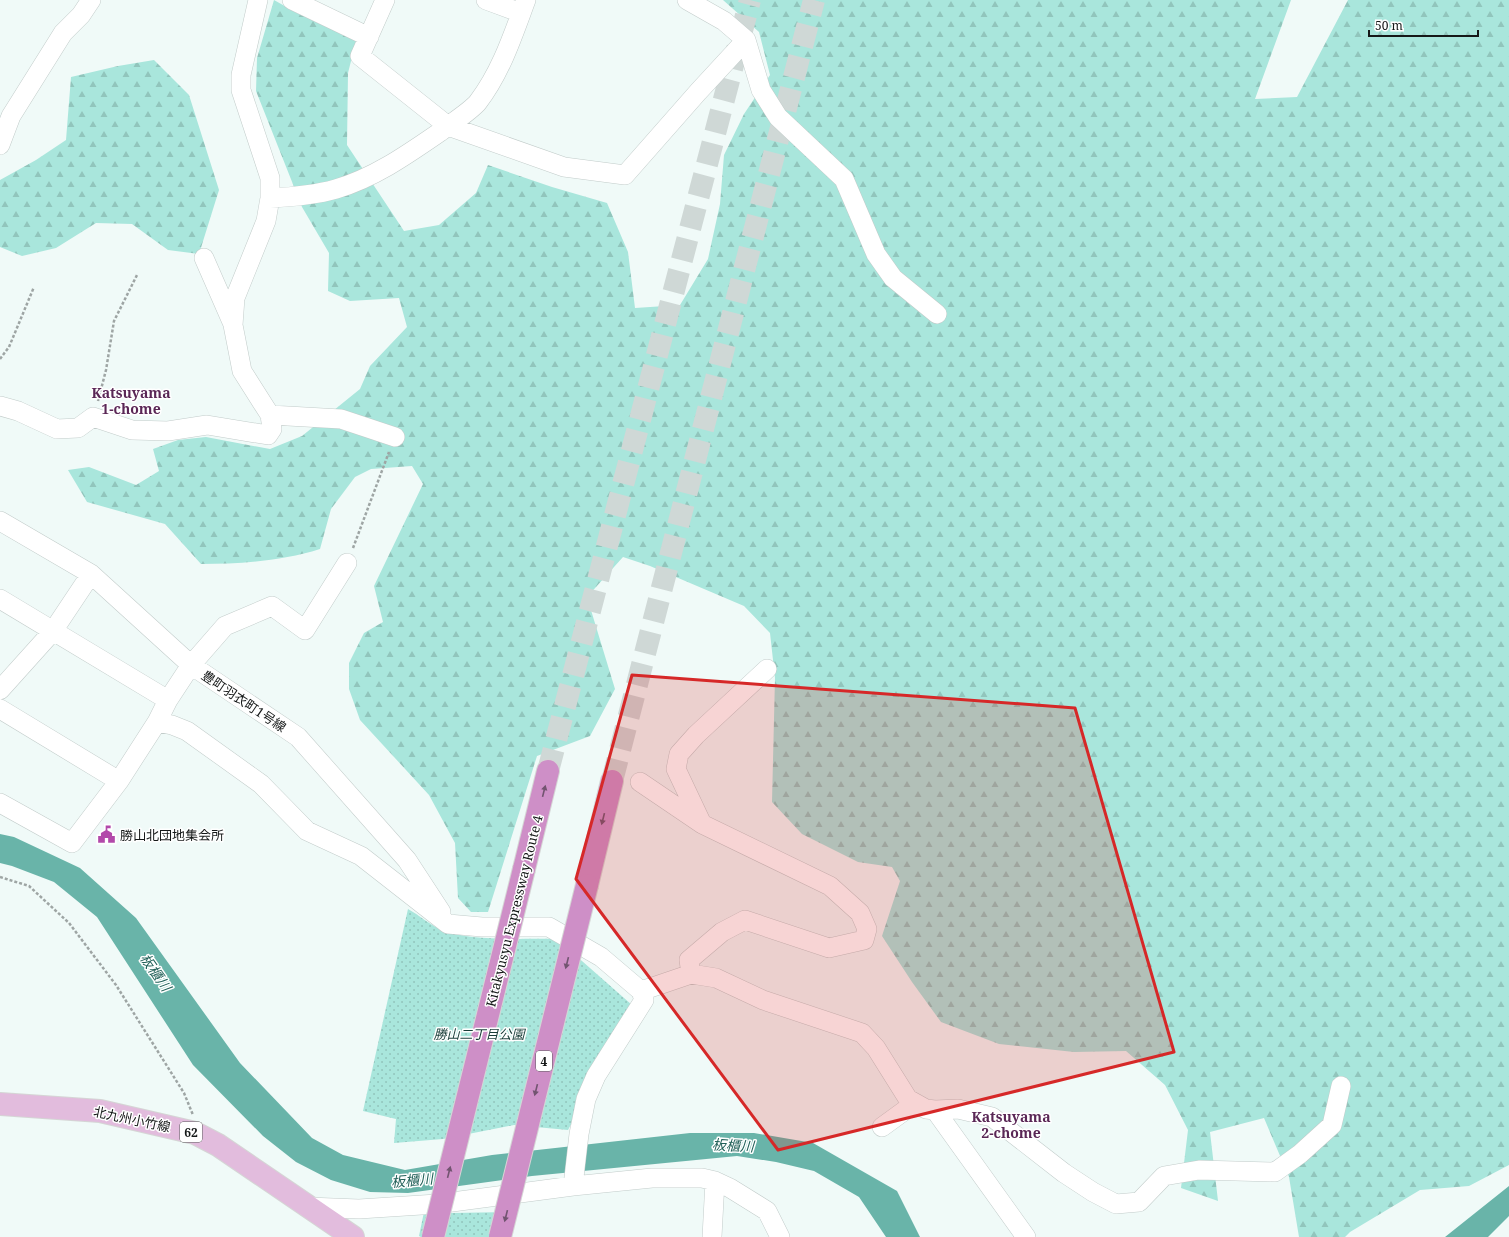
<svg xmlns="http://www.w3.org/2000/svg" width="1509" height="1237" font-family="'Noto Serif','Noto Sans JP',serif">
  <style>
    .grass { fill: url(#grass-dots) }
    .forest { fill: url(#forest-firs) }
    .water { fill: #69b4a9 }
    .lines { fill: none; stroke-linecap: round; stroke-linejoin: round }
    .highway-tunnel { stroke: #cfd8d6; stroke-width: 22; stroke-dasharray: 22 11; stroke-linecap: butt }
    .minor-casing { stroke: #c2ccca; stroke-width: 20 }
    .major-casing { stroke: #d5d5d5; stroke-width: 24 }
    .highway-casing { stroke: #d5d5d5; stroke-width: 24 }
    .path { stroke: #9ea5a4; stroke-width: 2.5; stroke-dasharray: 3 2; stroke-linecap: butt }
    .minor { stroke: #fff; stroke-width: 19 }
    .major { stroke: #e2bcdd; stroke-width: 22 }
    .highway { stroke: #ce8fc7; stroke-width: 22 }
    .highway-bridge-casing { stroke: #d5d5d5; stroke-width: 24; stroke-linecap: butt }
    .highway-bridge { stroke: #ce8fc7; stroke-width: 22 }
    .oneway { fill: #725470 }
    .marked { fill: #d62828; fill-opacity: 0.2; stroke: #d62828; stroke-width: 3; stroke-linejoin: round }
    .labels { text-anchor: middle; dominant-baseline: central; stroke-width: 3; stroke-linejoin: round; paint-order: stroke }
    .shield { fill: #fff; stroke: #5b5d5d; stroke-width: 1 }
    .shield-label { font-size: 12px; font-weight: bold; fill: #151818 }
    .street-label { font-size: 13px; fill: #151818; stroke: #fff }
    .poi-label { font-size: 13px; fill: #151818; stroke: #fff; text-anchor: start }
    .park-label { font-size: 13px; font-style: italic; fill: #183d38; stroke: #fff }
    .neighbourhood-label { font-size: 14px; font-weight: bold; fill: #5a2756; stroke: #fff }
    .water-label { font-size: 14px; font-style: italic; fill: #216058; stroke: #fff }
  </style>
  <defs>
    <pattern id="grass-dots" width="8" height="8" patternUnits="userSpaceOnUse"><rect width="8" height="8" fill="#a9e6dc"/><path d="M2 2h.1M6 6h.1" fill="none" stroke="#91c5bc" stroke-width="1.8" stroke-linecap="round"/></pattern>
    <pattern id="forest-firs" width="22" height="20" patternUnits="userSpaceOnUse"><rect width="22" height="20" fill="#a9e6dc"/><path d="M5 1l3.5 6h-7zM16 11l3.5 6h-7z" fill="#91c5bc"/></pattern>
  </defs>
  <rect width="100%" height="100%" fill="#f0faf8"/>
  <path class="grass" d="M408,909C419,915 430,925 442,930C470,942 526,938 557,939L632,1005V1010L568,1130L514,1125L443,1139L394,1143L396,1119L363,1111Z
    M424,1212L451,1213L512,1212L508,1237H421L419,1236Z"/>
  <path class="forest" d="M274,0L297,13L356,41L348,73L347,145L404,231L439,225L476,193L488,165L552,187L607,203L628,252L635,308L680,305L708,259L720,204L724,155L744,114L770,75L759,32L723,0H1291L1255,99L1297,97L1348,0H1509V1165L1469,1186L1420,1190L1350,1232L1345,1237H1299L1289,1177L1264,1118L1210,1132L1218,1201L1181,1188L1188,1130L1165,1085L1126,1051L1074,1052L999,1044L941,1022L912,982L882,936L900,881L892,867L858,862L802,834L772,802L775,678L770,633L744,606L650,566L623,557L587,597L615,689L590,736L537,756L488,912H471L458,898L455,843L429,795L360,720L349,689V663L364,633L383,622L374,586L423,484L412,466L371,469L355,477L331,509L320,549C282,561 241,564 201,564L165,524L87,502L68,470L89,467L136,485L159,471L153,449L178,440L206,437L270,449L302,436L360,389L370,366L407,327L399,298L350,301L328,291L329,253L302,207L256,91L257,58Z
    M154,60L189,95L219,190L199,254L168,250L132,224L96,223L56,248L22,256L0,247V180L36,160L66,140L71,77L118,66Z"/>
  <path class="water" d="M0,834L14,837L80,868L136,918L240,1063L312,1138L343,1155L405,1170L492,1155L690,1133H754L813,1143L897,1191L920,1237H886L859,1197L814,1171L776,1162L737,1156L532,1176L408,1193L370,1192L331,1180L296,1162L263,1136L193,1065L97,917L54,882L12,866L0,863Z
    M1509,1186V1216L1488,1237H1445Z"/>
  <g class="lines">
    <path class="highway-tunnel" d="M548,771L750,0
      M612,781L814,0"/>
    <defs>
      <path id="minor" d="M292,0L369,37
        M385,0L360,56L448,126L564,167L625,175L698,92L746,40
        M486,0L521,13
        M687,0L724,21L746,40L761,90L778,117L844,179L876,254L893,278L937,314
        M0,145L11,116L63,33L81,15L91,0
        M270,198C292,197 315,195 336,189C374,178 408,154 440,132C450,124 471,111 478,102C501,72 513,35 526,0
        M204,258L232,322
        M0,406L18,411L57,429L78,428L93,417L132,430L168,431L207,425L268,435L272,429L270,415L242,371L233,325L235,298L266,221L270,198V178L241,90V75L258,0
        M270,415L341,419L395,437
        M0,521L91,574L191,665L298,737L407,860L441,912
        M0,599L168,700
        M0,690L53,631L91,574
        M0,709L119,781
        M157,722L168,700L191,665L225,626L272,606L305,630L347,563
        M640,782L702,824L830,886L860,913L867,929L864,940L829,948L745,920L722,932L689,960L691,974
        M0,803L72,843L119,781L157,722L172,725L187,731L261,784L307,831L361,856L448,924L482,927H549L601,957L641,991L691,974L716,978L763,1000L862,1033L876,1048L908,1099L926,1109L935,1110L958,1109L992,1117L1064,1173L1093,1192L1116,1204L1139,1202L1164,1176L1199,1170L1275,1172L1300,1154L1332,1125L1341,1086
        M702,824L676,769L679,754L696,735L767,669
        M935,1110L1026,1237
        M882,1127L915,1103
        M573,1186L579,1134L586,1099L596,1076L644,1000L641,991
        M308,1207L359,1209L437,1204L573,1186L652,1178H702L715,1181L730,1188L767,1211L780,1237
        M712,1237L715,1181"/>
      <path id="major" d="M0,1104L100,1111L195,1133L218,1145L353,1237"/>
      <path id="highway" d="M524,869L548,771
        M587,885L612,781"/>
    </defs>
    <use href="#minor" class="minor-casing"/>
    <use href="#major" class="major-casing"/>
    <use href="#highway" class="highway-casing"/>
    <path class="path" d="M0,359L9,347L34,287
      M98,401L106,370L114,321L137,275
      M353,548L389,452
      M0,877L29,886L69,923L116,985L184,1093L193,1115"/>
    <use href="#minor" class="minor"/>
    <use href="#major" class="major"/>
    <use href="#highway" class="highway"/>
    <defs>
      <path id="highway-bridge" d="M433,1237L524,869
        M500,1237L587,885"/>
    </defs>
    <use href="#highway-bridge" class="highway-bridge-casing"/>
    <use href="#highway-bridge" class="highway-bridge"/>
  </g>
  <defs><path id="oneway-solid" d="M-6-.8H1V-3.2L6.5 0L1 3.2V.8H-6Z"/></defs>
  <g class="oneway">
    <use href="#oneway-solid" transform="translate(544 791) rotate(-76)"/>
    <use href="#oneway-solid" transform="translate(603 819) rotate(104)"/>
    <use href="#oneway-solid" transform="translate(567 963) rotate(104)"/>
    <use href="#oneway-solid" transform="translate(536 1090) rotate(104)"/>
    <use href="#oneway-solid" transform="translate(449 1172) rotate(-76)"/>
    <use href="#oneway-solid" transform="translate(506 1216) rotate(104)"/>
  </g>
  <path class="marked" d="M632,675L1075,708L1174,1052L778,1150L576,879Z"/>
  <defs>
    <symbol id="civic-bare" viewBox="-9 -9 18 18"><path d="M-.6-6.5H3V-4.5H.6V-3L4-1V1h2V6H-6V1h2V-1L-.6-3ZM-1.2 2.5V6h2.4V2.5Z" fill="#b249aa" stroke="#fff" stroke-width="2.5" paint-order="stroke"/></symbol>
  </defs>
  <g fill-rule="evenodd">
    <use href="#civic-bare" x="94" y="822" width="25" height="25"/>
  </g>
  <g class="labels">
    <g class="shield">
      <rect x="536" y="1051" width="16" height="20" rx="3"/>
      <rect x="180" y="1122" width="22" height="20" rx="3"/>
    </g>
    <g class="shield-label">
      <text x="544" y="1061">4</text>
      <text x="191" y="1132">62</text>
    </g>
    <g class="street-label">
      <text transform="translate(244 701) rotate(34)">豊町羽衣町1号線</text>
      <text transform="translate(514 911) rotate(-76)">Kitakyusyu Expressway Route 4</text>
      <text transform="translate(132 1119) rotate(12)">北九州小竹線</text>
    </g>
    <g class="poi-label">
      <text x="120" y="835">勝山北団地集会所</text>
    </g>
    <g class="park-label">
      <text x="479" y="1034">勝山二丁目公園</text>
    </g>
    <g class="neighbourhood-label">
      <text x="131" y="392">Katsuyama<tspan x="131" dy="16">1-chome</tspan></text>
      <text x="1011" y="1116">Katsuyama<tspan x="1011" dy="16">2-chome</tspan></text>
    </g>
    <g class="water-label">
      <text transform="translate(156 972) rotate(55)">板櫃川</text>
      <text transform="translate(733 1145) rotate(3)">板櫃川</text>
      <text transform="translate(412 1180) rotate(-5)">板櫃川</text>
    </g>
  </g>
  <path d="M1369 30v6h109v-6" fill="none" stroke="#151818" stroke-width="2"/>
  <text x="1375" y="30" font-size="12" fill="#151818" stroke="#ffffff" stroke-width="3" paint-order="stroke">50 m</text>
</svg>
